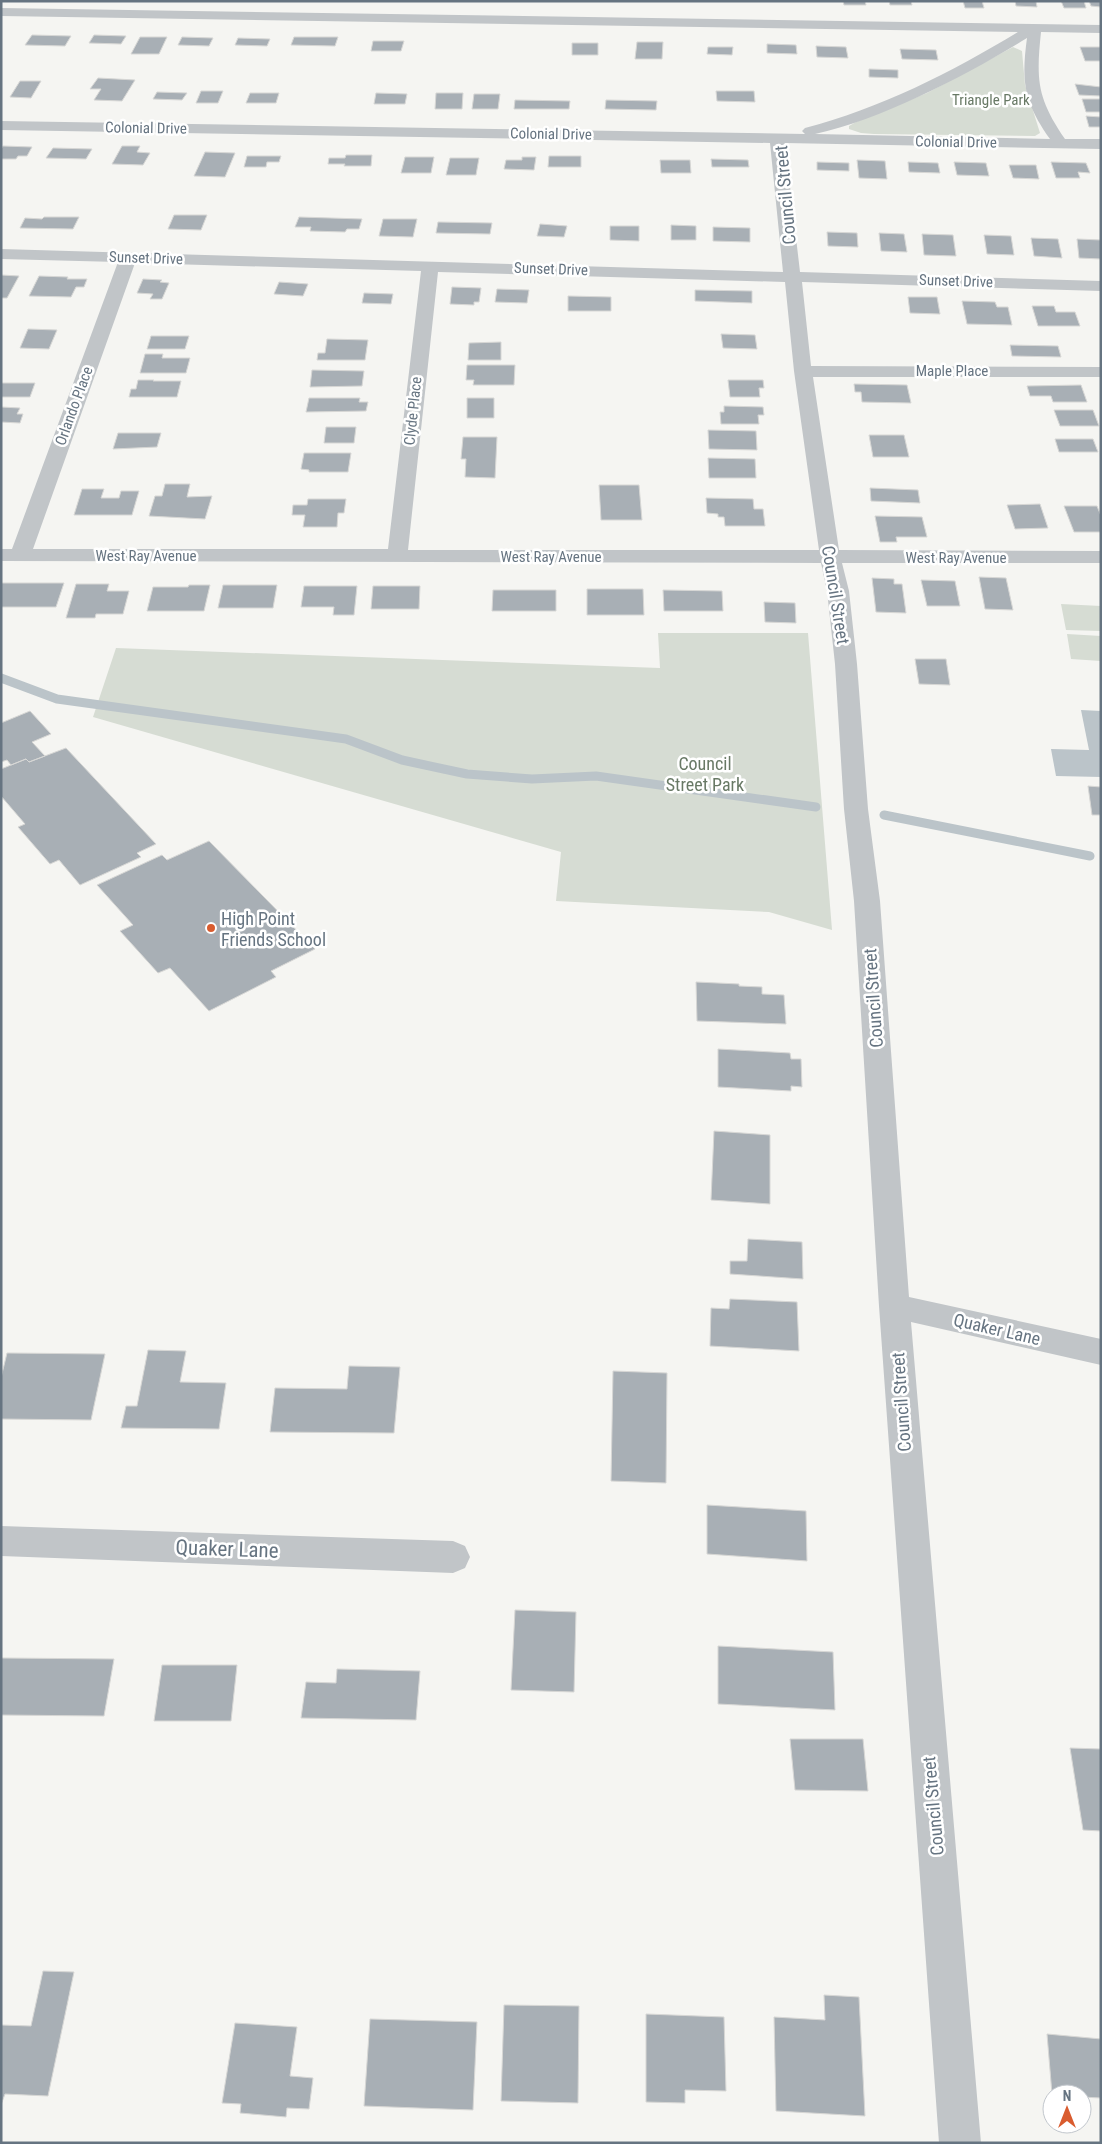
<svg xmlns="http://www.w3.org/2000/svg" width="1102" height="2144" font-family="'Roboto Condensed',sans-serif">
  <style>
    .green { fill: #d6dcd3 }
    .water { fill: #bbc4c9 }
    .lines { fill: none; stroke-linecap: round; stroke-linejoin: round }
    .stream { stroke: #bbc4c9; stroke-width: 9 }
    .building { fill: #a8afb5; stroke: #d7d7d5 }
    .minor { fill: #c1c5c8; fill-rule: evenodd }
    .poi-dot { fill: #d95c2f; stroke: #fff; stroke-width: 2 }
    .labels { text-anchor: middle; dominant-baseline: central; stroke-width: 5; stroke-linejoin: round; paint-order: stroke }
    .far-park-label { font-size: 15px; fill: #687965; stroke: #fff }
    .far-street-label { font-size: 15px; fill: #667481; stroke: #fff }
    .street-label { font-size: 18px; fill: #667481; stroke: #fff }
    .park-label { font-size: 18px; fill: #687965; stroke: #fff }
    .poi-label { font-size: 18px; fill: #667481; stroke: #fff; text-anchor: start }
    .near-street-label { font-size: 21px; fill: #667481; stroke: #fff }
  </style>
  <rect width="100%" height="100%" fill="#f5f5f2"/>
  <path class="green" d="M1013,47L1022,51L1025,85L1040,133L1035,136L874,134L861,133L849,129V126L856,122L927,93Z
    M1061,604L1101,606V631L1066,630Z
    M658,633H808L832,930L769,912L556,901L561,852L93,717L116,648L660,668Z
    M1067,634L1101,636V661L1071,659Z"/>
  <path class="water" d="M1081,710L1101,711V777L1056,776L1051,749L1089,750Z"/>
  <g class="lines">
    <path class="stream" d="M1,678L57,699L346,739L402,760L467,774L532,779L596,776L816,807
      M884,815L1090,856"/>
  </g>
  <path class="building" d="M843,1H865L866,5H844Z
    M889,1H911L912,5H890Z
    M963,1H982L984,8H965Z
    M1015,1H1036L1037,7L1016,6Z
    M1061,1H1084L1086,8H1064Z
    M1089,1H1101V7L1091,6Z
    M32,35L71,36L65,46L25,45Z
    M94,35L126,36L121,44L89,43Z
    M140,37H167L159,54H131Z
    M182,37L213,38L209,46L178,45Z
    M294,37H338L335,46L291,45Z
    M238,38L270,39L267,46L235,45Z
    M373,41H404L401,51H371Z
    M637,42H663L662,59H635Z
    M572,43H598V55H572Z
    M767,44L796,45L797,54L767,53Z
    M816,46L846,47L848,58L817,57Z
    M708,47H733L732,55L707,54Z
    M1080,47H1101V61H1085Z
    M900,49L936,50L938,60L902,59Z
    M869,69L898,70V78L869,77Z
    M98,78L135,80L122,101L94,100L101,89H90Z
    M20,81H41L31,98L10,97Z
    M1075,84L1101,87V96L1079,95Z
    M201,91H223L218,103H196Z
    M716,91H754L755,102L717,101Z
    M157,92L187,93L182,100L153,99Z
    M250,93H279L276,103H246Z
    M376,93L407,94L405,104H374Z
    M436,93H463L462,109H435Z
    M474,94H500L498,109H472Z
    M1082,99H1101V112H1086Z
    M515,100L570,101L569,109H514Z
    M606,100L657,101L656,110L605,109Z
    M1086,116L1101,117V127H1089Z
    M3,146L32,147L27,156H18L16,159H1V149Z
    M122,146H140L137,152L150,153L143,165L112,164Z
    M53,148L92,149L86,159L46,158Z
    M205,152L235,153L225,177L194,176Z
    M346,155H372L371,166H344L345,164H328L329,158H345Z
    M247,156H281L279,162H267L266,167H244Z
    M549,156H581V167H548Z
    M405,157H434L431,173H401Z
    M522,157H536L534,170L504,169L506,160H522Z
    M450,158H479L476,175H446Z
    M711,159L748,160L749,167H712Z
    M660,160H690L691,173H661Z
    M857,160L885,161L887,179L859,178Z
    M817,162L849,163V171L817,170Z
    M908,162L938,163L940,173L909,172Z
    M954,162L986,163L989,176L957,175Z
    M1051,162L1086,163L1090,173L1078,172L1080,178H1056Z
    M1009,165H1036L1039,179L1013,178Z
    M174,215H207L201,230L168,229Z
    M44,217H79L73,229L20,228L25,218L42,219Z
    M299,217L362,219L359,229H347L345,232L310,231L311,227H295Z
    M383,219H417L413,237L379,236Z
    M438,222L492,223L490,234L436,233Z
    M540,224L567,226L564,237L537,236Z
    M671,225L696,226V240H671Z
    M610,226H639V241L610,240Z
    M713,227L750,228V242L713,241Z
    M827,232L857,233L858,247L828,246Z
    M879,233L904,234L907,252L881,251Z
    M922,234L953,235L956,256L924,255Z
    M984,235L1011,236L1014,255L987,254Z
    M1031,238L1058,239L1062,258L1034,256Z
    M1077,239L1101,240V259L1079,258Z
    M1,275L19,276L7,298H1Z
    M39,276L68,277L67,279H87L84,287H76L71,297L29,296Z
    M143,279L162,280L160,282L169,283L162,299H150L153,294L137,293Z
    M279,282L308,284L303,296L274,294Z
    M452,287L481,288L479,302H474V305L450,304Z
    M497,289L529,290L527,303L495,302Z
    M695,290L752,291V303L695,301Z
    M364,293L393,294L391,304L362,303Z
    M568,296L611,297V311H568Z
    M908,297H937L940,314L910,313Z
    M962,301L995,302L997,307H1008L1012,325L967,324Z
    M1032,306H1054L1056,312H1075L1080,326H1038Z
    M28,329L57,330L49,349L20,348Z
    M721,334L755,335L757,349L723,348Z
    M151,336H189L185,349H147Z
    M327,339L368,340L365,360H317L318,353H325Z
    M501,342V360H468L469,343Z
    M1010,345L1058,346L1061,357L1012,356Z
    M145,354H163L162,358H190L186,373H140Z
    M467,365H515L514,385H473L474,380H466Z
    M312,370L364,371L362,386L310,387Z
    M138,380H154L153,381H181L177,397H129L131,389H136Z
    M728,380H763L764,388H759L760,397H730Z
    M1,383H35L30,397H1Z
    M854,384L907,385L911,403L862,402L861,392H855Z
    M1081,385L1087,402H1053L1051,396H1030L1027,386Z
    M309,398H360L359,402H368L366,411L306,412Z
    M467,398H494V418H467Z
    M724,406L763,407L764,415H758L759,424H721L720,412H724Z
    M1,407L20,408L17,414H23L20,423L1,422Z
    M1054,410H1093L1099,426H1060Z
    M326,427H356L354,443H324Z
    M708,430L756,431L757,450L709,449Z
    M118,433H161L157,447L113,449Z
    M869,435H904L909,457H873Z
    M463,437H497L495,478L465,477L466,459H461Z
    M1055,439H1093L1098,452H1059Z
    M304,453H351L348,472H309V470L301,469Z
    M708,458L755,459L756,478H709Z
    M165,484H190L187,497L212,496L205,519L149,516L155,496H162Z
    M599,485H639L642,520H601Z
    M870,488L918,490L920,503L871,501Z
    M82,489H104L101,498H119L121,491H139L132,515H74Z
    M706,498L753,499L754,509H763L765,526H725L724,517H718V514L707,513Z
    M308,499H346L344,513H338L337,527H303L305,515H292L293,505H307Z
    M1040,504L1048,528L1015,529L1007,505Z
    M1064,506H1097L1101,516V532H1074Z
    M875,516L922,517L927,537H896L897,542H880Z
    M979,577L1006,578L1013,610L985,609Z
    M872,578L894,579V584H902L906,613L876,612Z
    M921,580L955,581L960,606H927Z
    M1,583H64L56,607H1Z
    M76,584H109L107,591H129L123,614H96L95,618H66Z
    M189,585H210L204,611H147L153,587H188Z
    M223,585H277L273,608H218Z
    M304,586H357L354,615H333L334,607H301Z
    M373,586H420L419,609H371Z
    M587,589H643L644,615H587Z
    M493,590H556V611H492Z
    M663,590L722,591L723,611H664Z
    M764,602L795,603L796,623L765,622Z
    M915,659H946L950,685L919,684Z
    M30,711L51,734L32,742L45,756L29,762L26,759L11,765L7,760L1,762V723Z
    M66,748L156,844L137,853L141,857L80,885L59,860L50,864L18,827L25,824L1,796V769L26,759L29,762Z
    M1088,786L1101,787V815H1092Z
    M209,841L315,949L271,971L276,977L209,1011L170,968L158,973L120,931L133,925L97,885L162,855L167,860Z
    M696,982L739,984V986L762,987V994L784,995L786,1024L697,1021Z
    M718,1049L790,1053L791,1059H801L802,1087L791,1086V1091L718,1087Z
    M714,1131L770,1135V1204L711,1200Z
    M748,1239L802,1242L803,1279L730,1274V1261H747Z
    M730,1299L797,1302L799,1351L710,1346L711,1308L729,1309Z
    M148,1350L186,1351L180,1382L226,1383L219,1429L121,1428L126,1406H137Z
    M7,1353L105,1354L91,1420L1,1419V1378Z
    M349,1366L400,1367L394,1433L270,1432L275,1388L347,1389Z
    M613,1371L667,1373L666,1483L611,1481Z
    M707,1505L806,1511L807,1561L707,1554Z
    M515,1610L576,1612L574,1692L511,1690Z
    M718,1646L833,1652L835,1710L718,1704Z
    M1,1658L114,1659L104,1716L1,1715Z
    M162,1665H237L231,1721H154Z
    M337,1669L420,1671L416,1720L301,1718L306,1682L336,1683Z
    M790,1739H863L868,1791L795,1790Z
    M1070,1748L1101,1749V1831L1083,1830Z
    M43,1971L74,1972L48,2096L5,2094L1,2105V2025L31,2026Z
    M824,1995L859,1997L865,2116L776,2111L774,2017L825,2020Z
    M504,2005L579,2006L578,2103L501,2101Z
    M646,2014L724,2017L726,2091L685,2090V2103L646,2102Z
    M370,2019L477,2022L473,2110L364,2106Z
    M235,2023L297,2027L290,2076L313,2078L309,2109L287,2108L286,2117L240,2113L241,2104L222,2103Z
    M1047,2034L1101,2039V2098L1082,2097V2094H1052Z"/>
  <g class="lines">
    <path class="minor" d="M1,8L1101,25V33L1041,32C1036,80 1037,98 1065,139H1101V149L785,143L800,272L1101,281V291L802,282L811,366L1101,367V377H813L839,550L1101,551V563H842L849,591L857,664L868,809L880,901L909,1297L1101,1339V1365L911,1322L981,2143H939L879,1306L854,901L844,809L835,664L827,591L821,563L1,561V549H12L118,262L1,259V249L783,272L770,143L1,130V121L805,134L802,131L805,128C879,109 952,72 1018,32L1,16ZM1027,38C1021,82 1024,102 1050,139L815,134C883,119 967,75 1027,38ZM135,263L421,271L388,549H33ZM438,272L785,282L794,371L819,550H408Z
      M1,1526L453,1541L465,1546L470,1557L465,1568L453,1573L1,1556Z"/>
  </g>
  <circle class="poi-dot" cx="211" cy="928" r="5"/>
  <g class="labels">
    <g class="far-park-label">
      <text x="991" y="100">Triangle Park</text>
    </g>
    <g class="far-street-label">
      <text transform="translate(146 128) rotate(1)">Colonial Drive</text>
      <text transform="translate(551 134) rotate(1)">Colonial Drive</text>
      <text transform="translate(956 142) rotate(1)">Colonial Drive</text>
      <text transform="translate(146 258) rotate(2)">Sunset Drive</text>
      <text transform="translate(551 269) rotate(2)">Sunset Drive</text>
      <text transform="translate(956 281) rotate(2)">Sunset Drive</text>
      <text x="952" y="371">Maple Place</text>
      <text transform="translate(74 406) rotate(-70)">Orlando Place</text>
      <text transform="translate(413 411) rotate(-84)">Clyde Place</text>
      <text x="146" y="556">West Ray Avenue</text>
      <text x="551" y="557">West Ray Avenue</text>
      <text x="956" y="558">West Ray Avenue</text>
    </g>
    <g class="street-label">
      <text transform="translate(785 195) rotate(-95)">Council Street</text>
      <text transform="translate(836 595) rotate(81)">Council Street</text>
      <text transform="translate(873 998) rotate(-94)">Council Street</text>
      <text transform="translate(997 1329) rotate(13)">Quaker Lane</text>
      <text transform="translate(901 1402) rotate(-94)">Council Street</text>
      <text transform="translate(933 1806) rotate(-95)">Council Street</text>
    </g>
    <g class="park-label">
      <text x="705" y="763">Council<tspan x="705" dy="21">Street Park</tspan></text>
    </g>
    <g class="poi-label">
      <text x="221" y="918">High Point<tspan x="221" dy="21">Friends School</tspan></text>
    </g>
    <g class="near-street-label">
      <text transform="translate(227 1549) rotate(2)">Quaker Lane</text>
    </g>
  </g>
  <rect width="1102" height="2144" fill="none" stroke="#667481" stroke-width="5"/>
  <g transform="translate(1067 2109)"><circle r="24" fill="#ffffff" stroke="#c2c7cd"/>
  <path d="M0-4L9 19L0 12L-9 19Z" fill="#d95c2f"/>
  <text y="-8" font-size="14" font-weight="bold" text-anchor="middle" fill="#667481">N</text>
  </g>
</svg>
